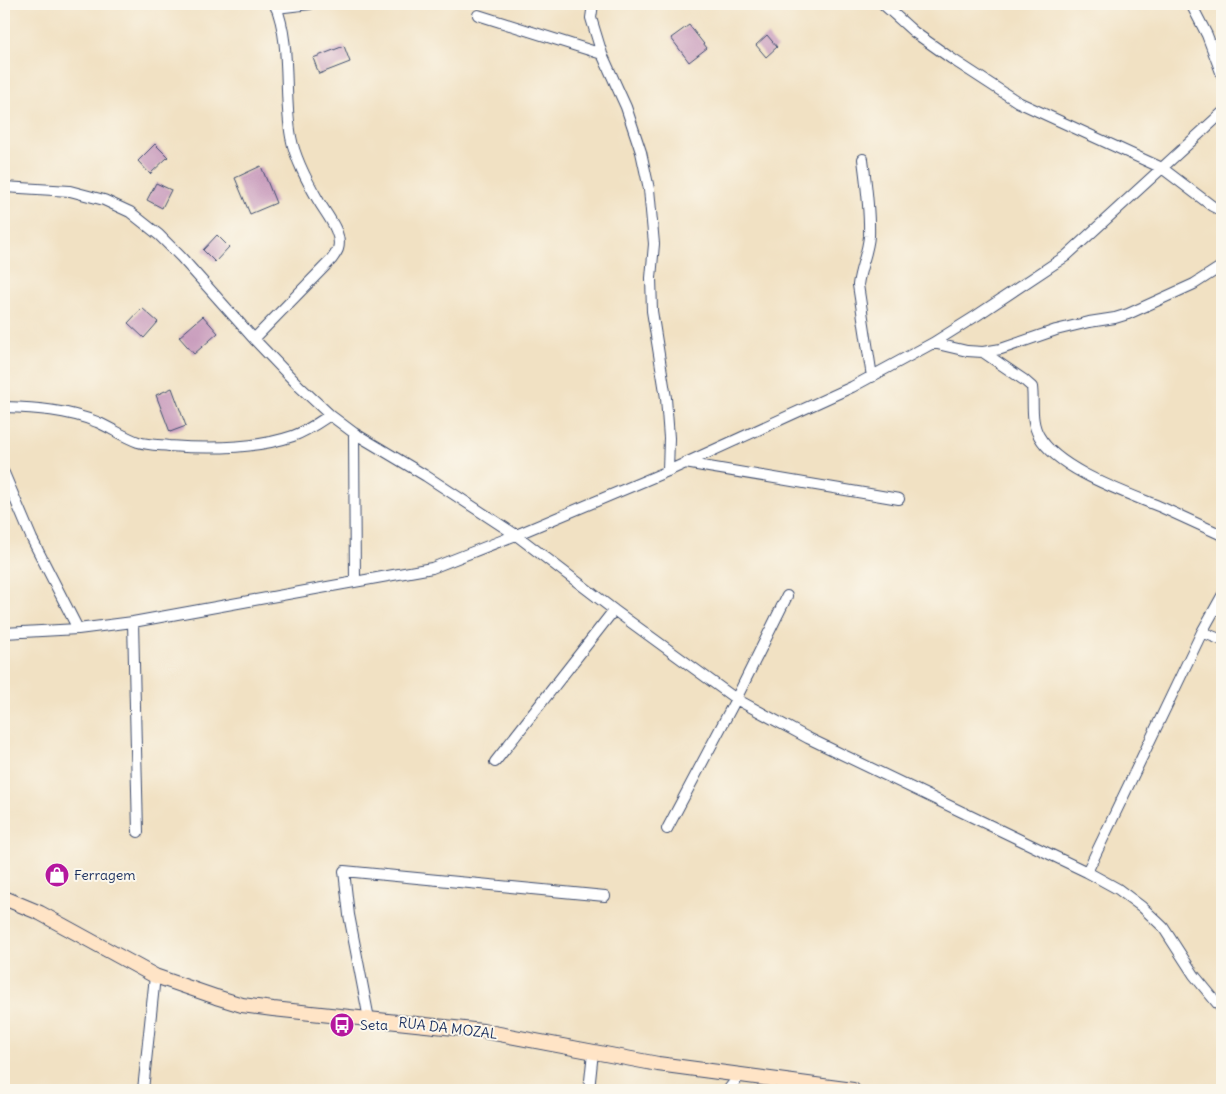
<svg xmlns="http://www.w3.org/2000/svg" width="1226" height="1094" font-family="Delius,sans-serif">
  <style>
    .building { fill: #c99dbd }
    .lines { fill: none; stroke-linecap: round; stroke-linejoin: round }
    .street-casing { stroke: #3b4a6d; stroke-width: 12 }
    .secondary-casing { stroke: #3b4a6d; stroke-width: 16 }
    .street { stroke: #fff; stroke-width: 10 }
    .secondary { stroke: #ffe4c6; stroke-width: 14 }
    .labels { text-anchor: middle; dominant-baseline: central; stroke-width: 4; stroke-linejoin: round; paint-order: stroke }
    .poi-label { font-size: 14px; fill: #1b2f5e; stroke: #fbf7ec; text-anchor: start }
    .street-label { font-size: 14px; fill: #1b2f5e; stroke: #fbf7ec }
  </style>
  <rect width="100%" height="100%" fill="#fbf7ec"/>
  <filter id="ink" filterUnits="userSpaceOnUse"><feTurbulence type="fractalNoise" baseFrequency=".02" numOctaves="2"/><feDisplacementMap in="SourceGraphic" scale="10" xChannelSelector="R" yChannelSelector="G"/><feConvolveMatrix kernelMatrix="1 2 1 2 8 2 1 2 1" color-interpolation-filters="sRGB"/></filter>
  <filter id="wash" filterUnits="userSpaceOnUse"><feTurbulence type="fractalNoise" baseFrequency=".0096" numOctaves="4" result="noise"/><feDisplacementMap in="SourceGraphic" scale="20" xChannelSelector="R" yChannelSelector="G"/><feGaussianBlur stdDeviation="1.12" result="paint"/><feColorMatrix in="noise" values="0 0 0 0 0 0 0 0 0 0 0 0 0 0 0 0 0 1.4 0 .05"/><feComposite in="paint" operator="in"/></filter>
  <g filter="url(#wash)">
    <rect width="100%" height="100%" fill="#f1e1c3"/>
    <g id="blocks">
      <path class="building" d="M689,25L707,48L689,62L671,38Z
        M767,35L777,47L766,57L756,45Z
        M344,46L350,62L319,74L313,58Z
        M155,144L168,157L150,174L138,161Z
        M261,166L276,203L250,214L235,178Z
        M156,183L171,190L162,208L147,200Z
        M217,235L229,247L215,262L203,250Z
        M142,308L158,322L144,338L128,323Z
        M203,316L218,333L194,354L179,337Z
        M172,388L186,426L170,432L156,395Z"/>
    </g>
  </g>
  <g filter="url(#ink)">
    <use href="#blocks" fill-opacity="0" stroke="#3b4a6d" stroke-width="1"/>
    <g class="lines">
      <defs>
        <path id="street" d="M593,4L591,18L602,54L626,107L641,152L649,189L654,244L651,278L652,311L666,398L669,438L668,471
          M883,4L914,32L952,59L1018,102L1162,168L1212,206L1222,211
          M1191,4L1207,35L1222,75
          M276,8L310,4
          M478,15L602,54
          M863,159C866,184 870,210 869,236C868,252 860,268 858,285L872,377
          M4,187L70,191L104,200L130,212L159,235L181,257L254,339L300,387L330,415L354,433L426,476L516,535L614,610L736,699L808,738L1087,872L1118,889L1142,907L1163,927L1194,975L1222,1009
          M254,339L332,259C334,256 337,252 338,249C343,233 326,214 318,200C307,181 295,159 291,137C283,94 292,45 275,4
          M933,343L967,351L983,352L1001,349L1056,330L1089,322L1115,318L1128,314L1194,284L1222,266
          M983,352L1024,380L1032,387C1034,402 1030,421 1039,436C1058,470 1127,493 1163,508C1183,517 1202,526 1222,535
          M4,407C36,408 67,410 97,422C111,428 124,437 138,442C148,445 159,445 169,446C209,449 255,449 293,436C307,431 318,423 330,415
          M354,433L355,582
          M685,463L899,499
          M4,473L32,539L78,629
          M133,622L138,832
          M1202,632L1222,640
          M4,633L78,629L133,622L432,568L516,535L668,471L852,387L933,343L976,316L1066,256L1222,113
          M495,762L614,610
          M667,829L736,699L787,596
          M1087,872L1202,632L1222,596
          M369,1019L349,915L344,871L605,896
          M143,1090L155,976
          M589,1090L593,1052
          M728,1090L741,1074"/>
        <path id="secondary" d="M4,898L40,913L155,976L216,997L242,1005L273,1009L483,1031L658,1064L853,1090"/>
      </defs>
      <use href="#street" class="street-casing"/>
      <use href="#secondary" class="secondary-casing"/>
      <use href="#street" class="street"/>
      <use href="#secondary" class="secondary"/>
    </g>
  </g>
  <defs>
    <symbol id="shop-disc" viewBox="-11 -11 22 22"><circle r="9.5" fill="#b5179e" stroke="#fbf7ec"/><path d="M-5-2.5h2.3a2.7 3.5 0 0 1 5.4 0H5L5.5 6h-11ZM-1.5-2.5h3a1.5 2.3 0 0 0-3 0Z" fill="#fff"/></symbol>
    <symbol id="bus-disc" viewBox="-11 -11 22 22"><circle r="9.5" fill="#b5179e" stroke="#fbf7ec"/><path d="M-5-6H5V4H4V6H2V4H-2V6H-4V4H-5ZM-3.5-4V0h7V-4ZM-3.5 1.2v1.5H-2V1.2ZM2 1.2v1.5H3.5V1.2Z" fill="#fff"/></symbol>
  </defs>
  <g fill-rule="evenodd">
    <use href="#shop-disc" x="43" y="861" width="28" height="28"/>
    <use href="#bus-disc" x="328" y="1011" width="28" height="28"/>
  </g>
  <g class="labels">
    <g class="poi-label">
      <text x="74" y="875">Ferragem</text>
      <text x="360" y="1025">Seta</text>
    </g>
    <g class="street-label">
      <text transform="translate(448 1028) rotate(7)">RUA DA MOZAL</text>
    </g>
  </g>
  <rect width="1226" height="1094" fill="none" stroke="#fbf7ec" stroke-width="20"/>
</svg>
